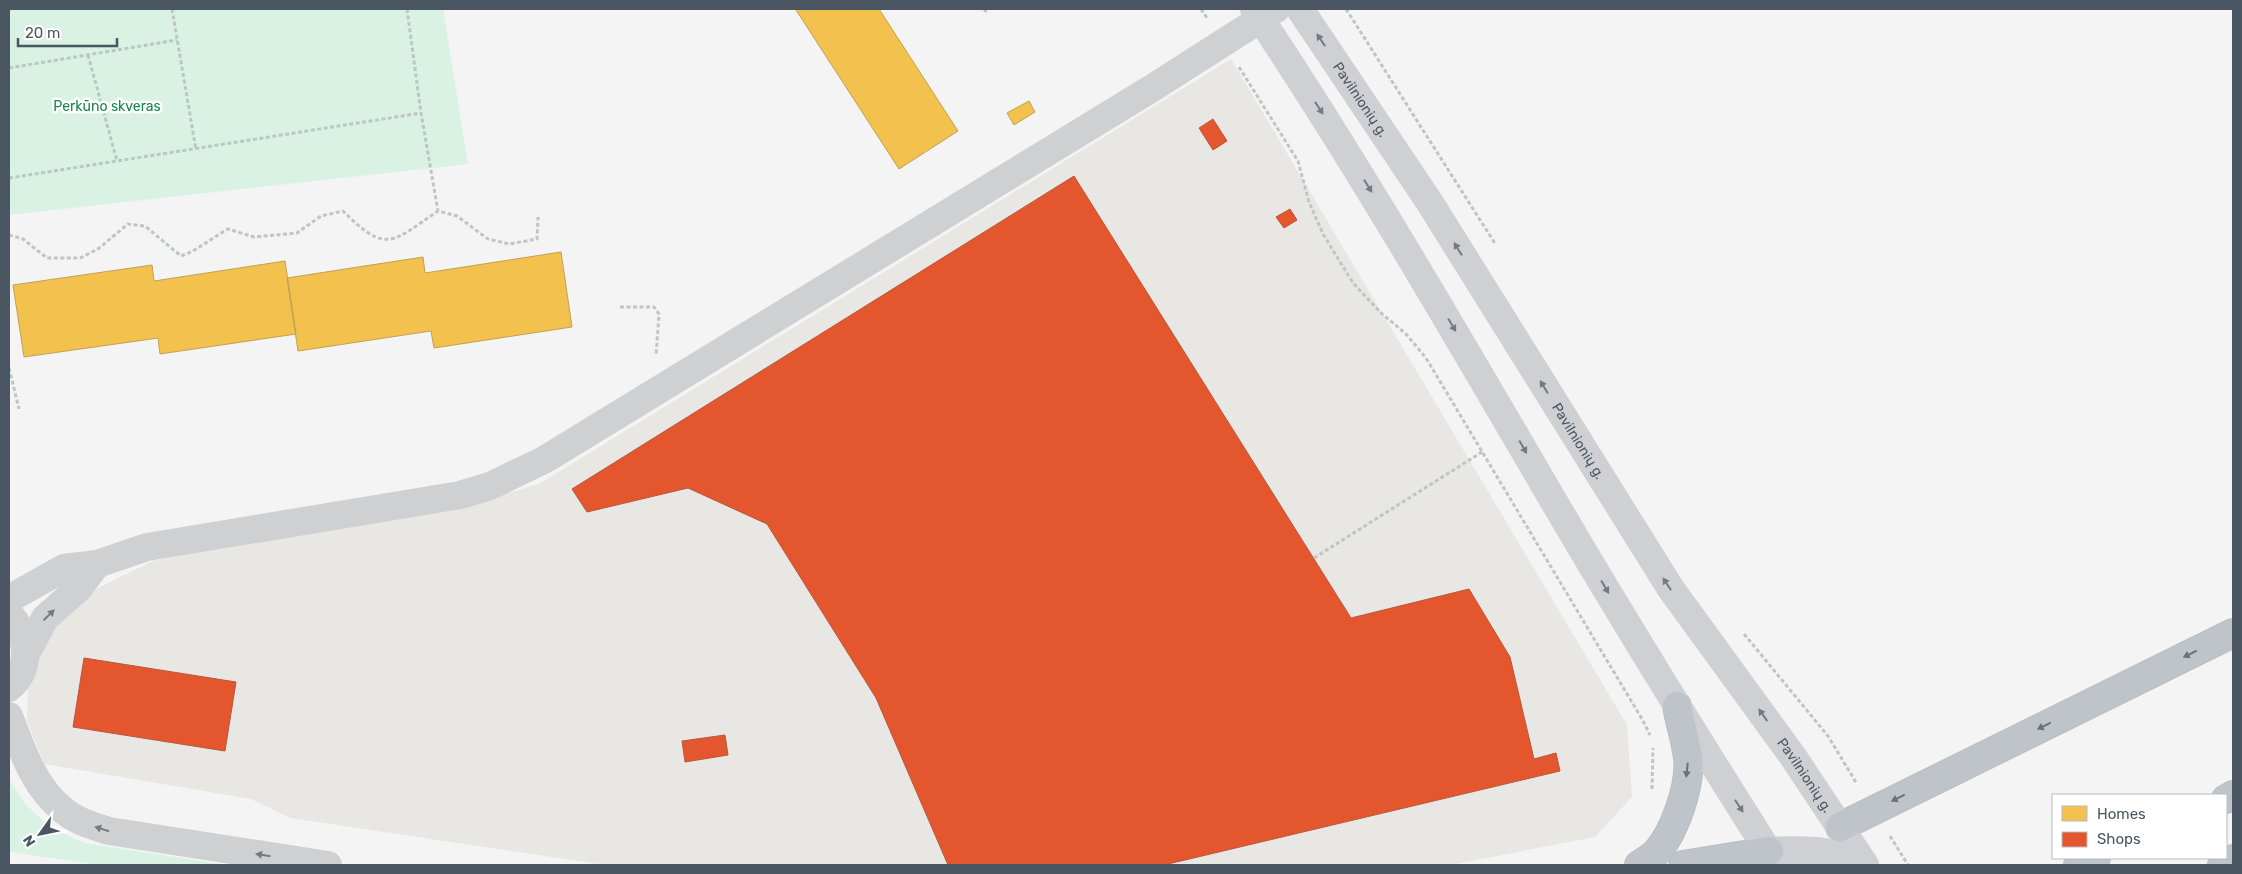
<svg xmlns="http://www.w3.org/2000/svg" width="2242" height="874" font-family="Rubik,sans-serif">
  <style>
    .commercial { fill: #e8e7e3 }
    .green { fill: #d9f2e3 }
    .homes { fill: #f2c14e; stroke: #c0a154 }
    .shops { fill: #e4572e; stroke: #b6573d }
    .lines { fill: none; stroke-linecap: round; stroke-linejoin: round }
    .highway-casing { stroke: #b9bec3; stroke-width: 30 }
    .path { stroke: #bcc7c4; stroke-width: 3; stroke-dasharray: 4 2.5; stroke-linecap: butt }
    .street { stroke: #ced0d2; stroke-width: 28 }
    .secondary { stroke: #ced0d4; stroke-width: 28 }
    .highway { stroke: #bec4c9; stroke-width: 28 }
    .oneway { fill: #727b84 }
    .oneway2 { fill: #727b83 }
    .oneway3 { fill: #67727b }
    .labels { text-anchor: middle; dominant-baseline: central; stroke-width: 5; stroke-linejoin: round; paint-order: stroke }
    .street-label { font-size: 14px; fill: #4a5661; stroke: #fff }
    .park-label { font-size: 14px; fill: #17864f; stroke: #fff }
  </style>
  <rect width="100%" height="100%" fill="#f4f4f4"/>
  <path class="commercial" d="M1231,59L1627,725L1632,797L1595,837L1451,865H605L290,818L251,799L44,764L27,721L28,684L48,626L92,591L153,561L210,548L481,501L539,484Z"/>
  <path class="green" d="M9,9H443L468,164L9,215Z
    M9,779L25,804L50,827L84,843L227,865H101L9,852Z"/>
  <path class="homes" d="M798,9H879L958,131L899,169L796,10Z
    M1029,101L1035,112L1014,125L1007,113Z
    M561,252L572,327L434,348L431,331L298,351L287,278L423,257L425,273Z
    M285,261L296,334L160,354L158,338L24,357L13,285L152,265L154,281Z"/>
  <path class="shops" d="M1213,119L1227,141L1213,150L1199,128Z
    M1074,176L1351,618L1469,589L1510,657L1534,759L1556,753L1560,771L1164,865H948L876,698L767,524L688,488L587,512L572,489Z
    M1290,209L1297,220L1284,228L1276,217Z
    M84,658L236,682L225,751L73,727Z
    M725,735L728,755L685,762L682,741Z"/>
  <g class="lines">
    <defs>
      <path id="highway" d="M2226,799L2233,795
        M1840,827L2233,633
        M1639,865C1644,862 1650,858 1655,854C1674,834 1691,786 1688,758C1686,741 1680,723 1677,706
        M1683,865L1769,851
        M2078,865L2096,858
        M2222,865L2233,859"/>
    </defs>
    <use href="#highway" class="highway-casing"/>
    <path class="path" d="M172,9L196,150
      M407,9L421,113L438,211
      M984,9L987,13
      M1201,9L1207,18
      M1346,9L1496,245
      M88,55L117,161
      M1239,67L1298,161L1309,202L1323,234L1353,283L1380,312L1406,334L1426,358L1642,719L1650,735
      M9,68L177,40
      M9,178L421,113
      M9,235L23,239L47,258H80L98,249L128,224L145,226L181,256C198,250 212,238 228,229L254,237L297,233L321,216L343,211C387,255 392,242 438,211L457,216L488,239L509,244L537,239L538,217
      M620,307H654L659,314L656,356
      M9,368L19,409
      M1314,558L1482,452
      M1744,634L1828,736L1857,784
      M1652,789L1653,748
      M1890,836L1908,865"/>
    <path class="street" d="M9,599L64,568L97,564L147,547L460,495L490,486L544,460L1154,87L1276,9
      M9,614C28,634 33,668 9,688
      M25,656L45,618L78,589L97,564
      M9,716C22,749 33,786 63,810C76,821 93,826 109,831L328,865"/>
    <g class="secondary">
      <path d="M1254,9C1360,168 1456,334 1553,500C1625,623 1701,745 1777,865"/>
      <path id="s1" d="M1300,9L1430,203L1671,589L1794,758L1865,865"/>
      <path d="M1769,851C1807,849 1827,849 1863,862"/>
    </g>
    <use href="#highway" class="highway"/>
  </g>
  <defs><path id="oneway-solid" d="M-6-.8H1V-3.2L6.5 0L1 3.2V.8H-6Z" transform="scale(1.25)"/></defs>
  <g class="oneway">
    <use href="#oneway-solid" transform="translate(1321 40) rotate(-124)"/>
    <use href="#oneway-solid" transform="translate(1319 108) rotate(57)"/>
    <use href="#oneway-solid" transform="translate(1368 186) rotate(58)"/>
    <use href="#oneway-solid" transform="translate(1458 249) rotate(-122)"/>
    <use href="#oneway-solid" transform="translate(1452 325) rotate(59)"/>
    <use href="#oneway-solid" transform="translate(1544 387) rotate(-122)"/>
    <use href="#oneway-solid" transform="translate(1523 447) rotate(60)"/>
    <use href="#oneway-solid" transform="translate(1667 584) rotate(-123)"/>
    <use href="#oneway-solid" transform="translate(1605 587) rotate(59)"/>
    <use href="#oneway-solid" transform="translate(1763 715) rotate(-125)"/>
    <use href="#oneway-solid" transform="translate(1739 806) rotate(57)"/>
  </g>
  <g class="oneway2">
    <use href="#oneway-solid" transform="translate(49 615) rotate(-44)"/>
    <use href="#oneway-solid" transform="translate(102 829) rotate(-162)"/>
    <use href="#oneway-solid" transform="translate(263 855) rotate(-171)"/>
  </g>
  <g class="oneway3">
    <use href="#oneway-solid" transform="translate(2190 654) rotate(154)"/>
    <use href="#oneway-solid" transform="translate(2044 726) rotate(154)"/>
    <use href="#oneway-solid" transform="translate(1687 770) rotate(96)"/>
    <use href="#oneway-solid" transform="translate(1898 798) rotate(154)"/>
  </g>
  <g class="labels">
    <g class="street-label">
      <text stroke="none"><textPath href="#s1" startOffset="109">Pavilnionių g.</textPath></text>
      <text stroke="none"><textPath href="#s1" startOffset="514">Pavilnionių g.</textPath></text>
      <text stroke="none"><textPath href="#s1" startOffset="918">Pavilnionių g.</textPath></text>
    </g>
    <g class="park-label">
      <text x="107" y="106">Perkūno skveras</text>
    </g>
  </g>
  <rect width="2242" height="874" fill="none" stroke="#4a5661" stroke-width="20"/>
  <rect x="2052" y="794" width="175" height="65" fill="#ffffff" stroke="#b7bbc0"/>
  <rect x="2062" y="806" width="25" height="15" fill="#f2c14e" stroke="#b7bbc0"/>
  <text x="2097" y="819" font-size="15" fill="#4a5661">Homes</text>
  <rect x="2062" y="832" width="25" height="15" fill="#e4572e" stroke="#b7bbc0"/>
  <text x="2097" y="844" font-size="15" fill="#4a5661">Shops</text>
  <g transform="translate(40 834) rotate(237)" stroke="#ffffff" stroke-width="4" paint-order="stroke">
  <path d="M0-4L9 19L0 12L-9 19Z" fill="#4a5661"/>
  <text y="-8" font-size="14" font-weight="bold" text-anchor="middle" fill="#4a5661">N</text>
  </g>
  <path d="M18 38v8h99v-8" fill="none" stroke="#4a5661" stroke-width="2.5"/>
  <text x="25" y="38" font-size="15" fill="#4a5661" stroke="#ffffff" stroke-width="4" paint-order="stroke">20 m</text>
</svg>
